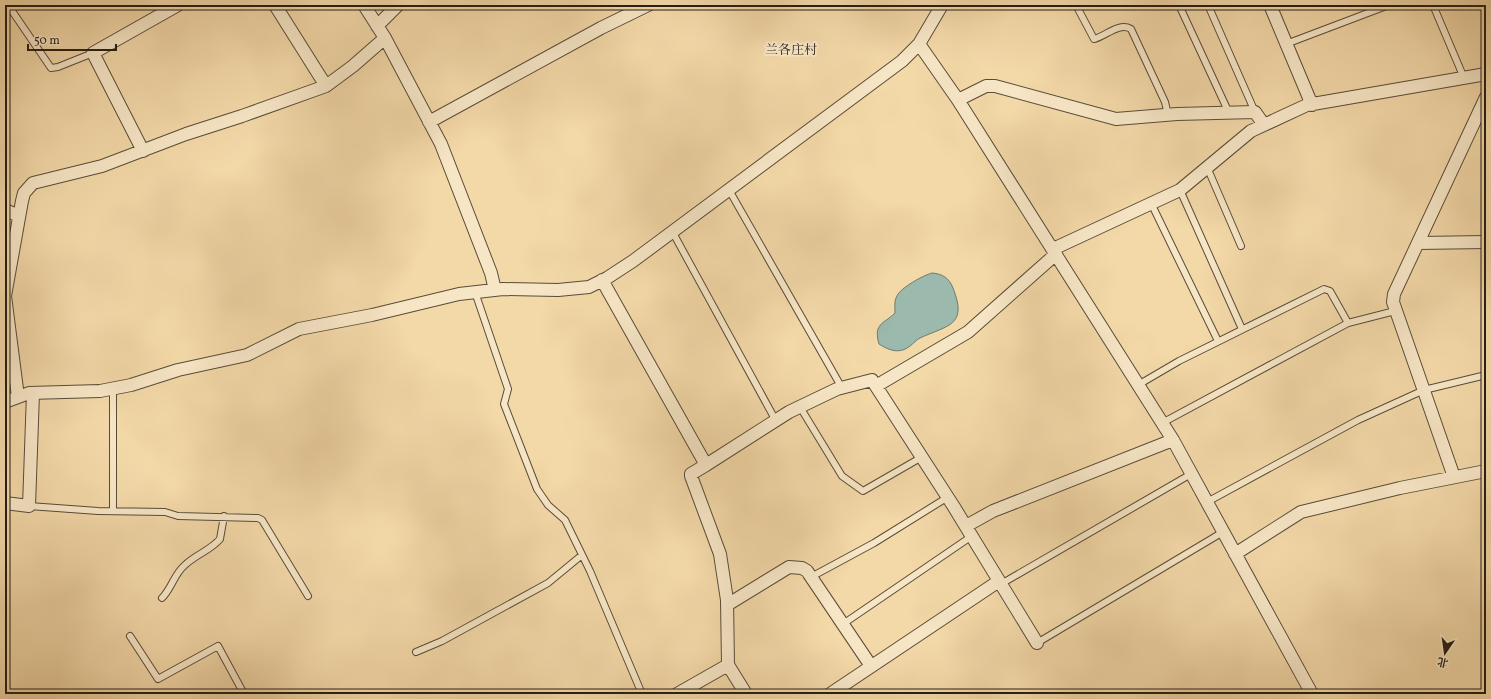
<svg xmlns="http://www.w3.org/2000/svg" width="1491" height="699" font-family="Vollkorn,'Noto Serif SC',serif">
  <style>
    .water { fill: #9bb9ac; stroke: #6c7b6f }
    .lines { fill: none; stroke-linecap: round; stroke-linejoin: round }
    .lane-casing { stroke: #584c39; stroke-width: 8 }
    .street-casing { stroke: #584c39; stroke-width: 14 }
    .lane { stroke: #f7e6c6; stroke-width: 6 }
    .street { stroke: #f7e6c6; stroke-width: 12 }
    .labels { text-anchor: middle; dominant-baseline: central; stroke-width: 4; stroke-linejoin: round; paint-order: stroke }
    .quarter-label { font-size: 13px; fill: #251e14; stroke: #f7e6c6 }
  </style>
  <rect width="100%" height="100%" fill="#f3d8a8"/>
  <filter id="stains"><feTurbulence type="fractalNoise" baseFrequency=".005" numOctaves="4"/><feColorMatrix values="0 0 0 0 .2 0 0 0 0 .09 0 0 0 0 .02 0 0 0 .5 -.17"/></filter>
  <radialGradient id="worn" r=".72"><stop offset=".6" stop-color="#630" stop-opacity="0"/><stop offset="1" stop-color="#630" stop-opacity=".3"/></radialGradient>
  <path class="water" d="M932,273C943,274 949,278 953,288C968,326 948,325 920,338C916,340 914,343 910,346C900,354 890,351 879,344C873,323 884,324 895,313C895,307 894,301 897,296C900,288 924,275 932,273Z"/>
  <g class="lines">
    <defs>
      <path id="lane" d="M8,5L51,68L58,67L93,53
        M1076,5L1094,39C1106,36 1119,22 1131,29L1165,102L1168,115
        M1179,5L1229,113
        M1208,5L1255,112
        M1433,5L1464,78
        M1286,44L1389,5
        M1207,167L1241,246
        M729,190L842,388
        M1180,190L1242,329
        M1151,203L1218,341
        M672,231L776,421
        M475,292L508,389L504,404L537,489L548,505L565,520L590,571L642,694
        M1138,385L1179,361L1324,289L1330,291L1348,323
        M800,407L842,476L863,491L922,457
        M1162,423L1348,323L1395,311
        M1207,502L1358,420L1424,390L1486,375
        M29,506L98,511L165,512L178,516L258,518L262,520L308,596
        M113,511V389
        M811,577L874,543L948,497
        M1001,584L1191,474
        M162,598C172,588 174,574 185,565C195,555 211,550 220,539L224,516
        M843,624L972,536
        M130,636L158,679L218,646L244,694
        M1037,643L1223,532
        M416,652L442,641L548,583L582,555"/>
      <path id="street" d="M275,5L326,86
        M364,5L385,38L441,144L491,273L495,290
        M1270,5L1312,105
        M377,26L398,5
        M919,44L958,100L1173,440L1312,694
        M958,100L986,86H995L1116,119L1177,114L1255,112L1264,125
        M429,122L601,28L648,5
        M143,151L93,53L178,5
        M5,210L19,216
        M1418,243L1486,242
        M1053,249L1180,190L1251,131L1307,105L1486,74
        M602,280L706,465L691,474V476L720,554L727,600L728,665L746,694
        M876,386L968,332L1056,254
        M18,397L5,296L22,201L24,193L33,183L102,166L186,134L242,116L326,86L353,66L385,38
        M5,402L29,393L100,391L131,385L178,370L247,355L299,329L372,315L459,294L503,289L558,290L589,287L607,278L633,261L902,61L919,44L942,5
        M706,465L789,412L837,389L872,380L954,507L1037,643
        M1454,477L1393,302L1394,294L1486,97
        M5,503L29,506L33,393
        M966,526L993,511L1173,440
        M1235,554L1301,512L1400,488L1486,471
        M727,605L789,567L802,568L807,571L871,666
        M677,694L728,665
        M830,694L999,581"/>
    </defs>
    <use href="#lane" class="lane-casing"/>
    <use href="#street" class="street-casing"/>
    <use href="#lane" class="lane"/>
    <use href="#street" class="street"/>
  </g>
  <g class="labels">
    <g class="quarter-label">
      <text x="791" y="51">兰各庄村</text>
    </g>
  </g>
  <rect width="1491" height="699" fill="none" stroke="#f3d8a8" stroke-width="20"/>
  <rect x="6" y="6" width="1479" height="687" fill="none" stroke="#251e14" stroke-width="2"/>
  <rect x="10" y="10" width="1471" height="679" fill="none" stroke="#251e14"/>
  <g transform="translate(1445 653) rotate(193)" stroke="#f7e6c6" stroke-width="3" paint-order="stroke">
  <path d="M0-3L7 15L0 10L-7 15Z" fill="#251e14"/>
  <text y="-6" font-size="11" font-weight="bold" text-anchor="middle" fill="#251e14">北</text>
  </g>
  <path d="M28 44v6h88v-6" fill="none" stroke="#251e14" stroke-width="2"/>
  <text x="34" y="44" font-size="12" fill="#251e14" stroke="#f7e6c6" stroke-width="3" paint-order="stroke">50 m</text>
  <rect width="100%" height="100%" filter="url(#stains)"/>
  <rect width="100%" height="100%" fill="url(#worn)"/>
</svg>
